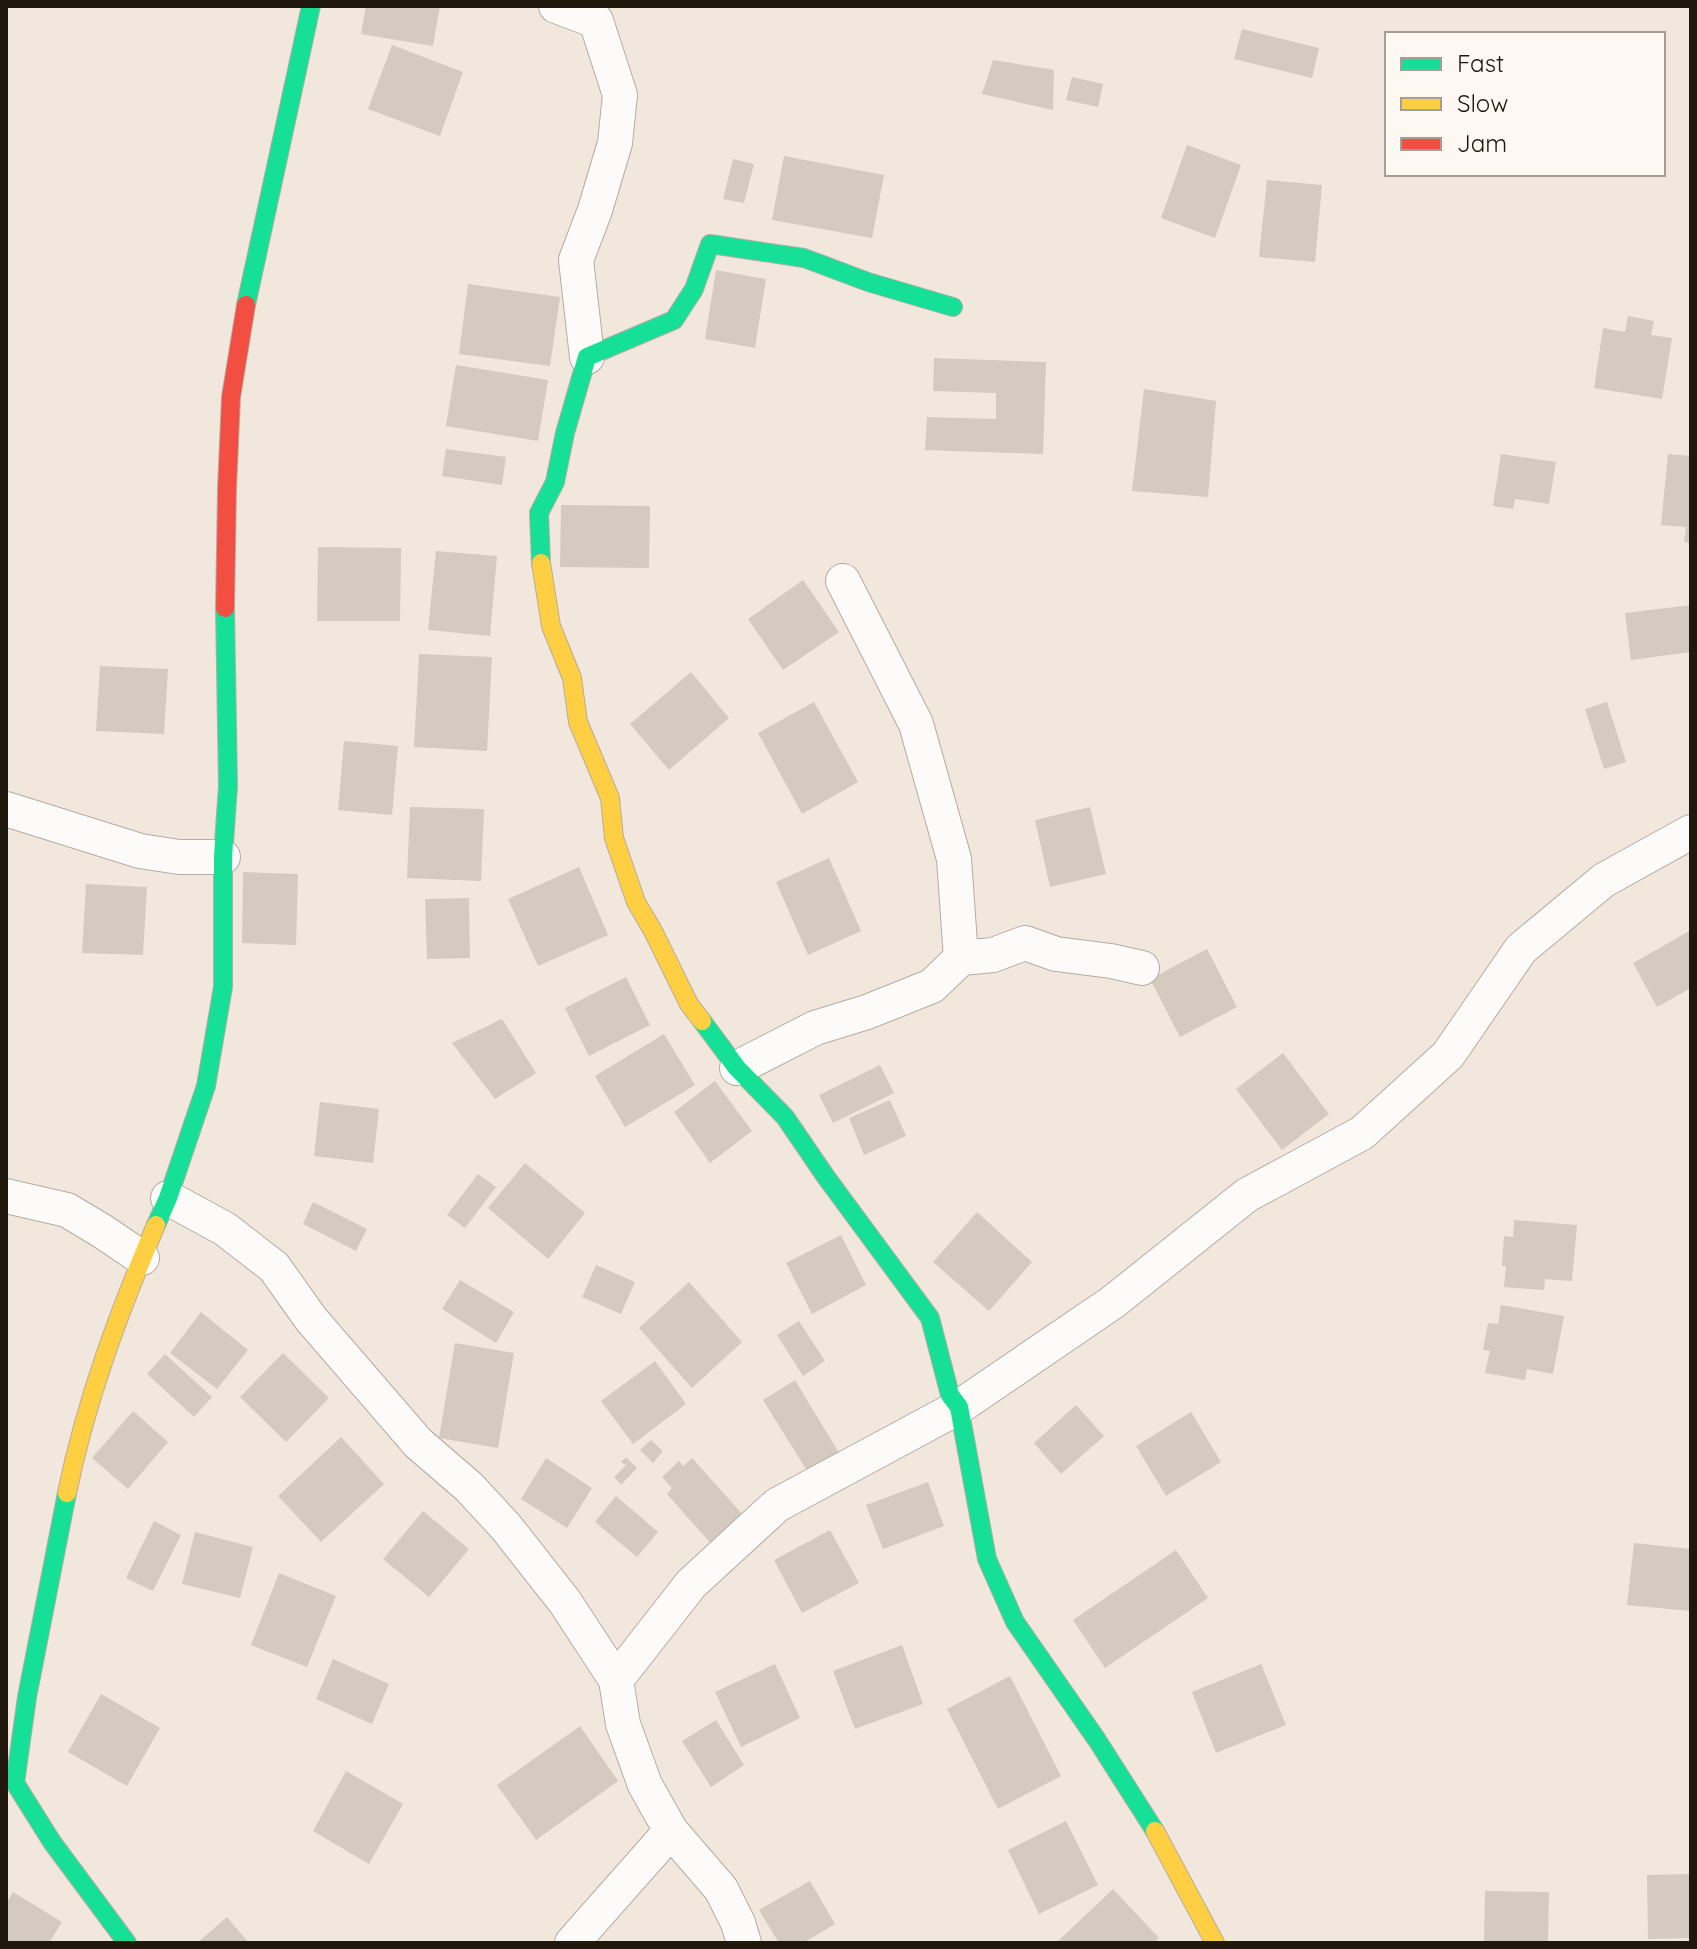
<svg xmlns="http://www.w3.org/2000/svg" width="1697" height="1949" font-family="Quicksand,sans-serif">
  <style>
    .building { fill: #d4cac0 }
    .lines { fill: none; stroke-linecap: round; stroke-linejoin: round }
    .street-casing { stroke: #b5aca2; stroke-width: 36 }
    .fast-casing { stroke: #b5aca2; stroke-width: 20 }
    .slow-casing { stroke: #b5aca2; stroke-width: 20 }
    .jam-casing { stroke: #b5aca2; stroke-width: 20 }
    .street { stroke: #fdfbfa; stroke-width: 34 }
    .fast { stroke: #16e098; stroke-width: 18 }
    .slow { stroke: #ffcf43; stroke-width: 18 }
    .jam { stroke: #f24e42; stroke-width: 18 }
  </style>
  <rect width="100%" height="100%" fill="#f2e7dc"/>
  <path class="building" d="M366,6H440L433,46L361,34Z
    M1242,29L1319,48L1312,78L1234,59Z
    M392,45L463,72L440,136L368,109Z
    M993,60L1054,70L1053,110L982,94Z
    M1072,77L1103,84L1098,107L1066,100Z
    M1187,145L1241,165L1215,238L1161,218Z
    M784,156L884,175L872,238L772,220Z
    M733,159L754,164L744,203L723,199Z
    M1267,180L1322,185L1315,262L1259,257Z
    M716,270L766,279L755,348L705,339Z
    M468,284L560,297L550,366L459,354Z
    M1628,316L1654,321L1651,335L1672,338L1662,399L1594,388L1603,328L1625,332Z
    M934,358L1046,362L1043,454L925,450L927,417L996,419V393L933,391Z
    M456,365L548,380L538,441L446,426Z
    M1144,389L1216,401L1208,497L1132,491Z
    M446,449L506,457L502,485L442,476Z
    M1501,454L1556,462L1549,504L1515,499L1513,509L1493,506Z
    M1668,454L1691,456V543L1684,542L1686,527L1661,525Z
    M561,505L650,506L649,568L560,567Z
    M318,547L401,548L400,621H317Z
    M436,551L497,556L490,636L428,630Z
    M803,580L839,632L783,670L748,619Z
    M1691,605V652L1631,660L1625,613Z
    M419,654L492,657L487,751L414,747Z
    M100,666L168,669L164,734L96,731Z
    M691,672L729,718L669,770L630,724Z
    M814,702L858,782L802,814L758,733Z
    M1607,702L1626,762L1604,769L1585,709Z
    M344,741L398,746L392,815L338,810Z
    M410,807L484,809L481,881L407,878Z
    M1090,807L1106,874L1050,887L1035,820Z
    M829,858L861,931L808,955L776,882Z
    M579,867L608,935L538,966L508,899Z
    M243,872L298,874L296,945L242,943Z
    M86,884L147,887L143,955L82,953Z
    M469,898L470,958L427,959L425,899Z
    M1691,930V988L1657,1007L1633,963Z
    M1207,949L1237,1007L1180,1037L1150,979Z
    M626,977L650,1025L589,1056L565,1008Z
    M502,1019L536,1073L495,1099L452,1043Z
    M664,1034L695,1085L625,1127L595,1076Z
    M1283,1053L1329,1114L1282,1150L1236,1089Z
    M880,1065L894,1093L833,1123L819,1095Z
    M715,1081L752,1131L710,1163L674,1112Z
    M890,1100L906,1136L864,1155L849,1118Z
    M320,1102L379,1109L373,1163L314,1156Z
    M525,1163L585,1213L548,1259L488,1208Z
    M478,1174L496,1187L465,1228L447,1215Z
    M313,1202L367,1229L356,1251L303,1224Z
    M977,1212L1032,1262L989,1311L933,1262Z
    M1514,1220L1577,1225L1572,1281L1545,1279L1544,1290L1504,1287L1506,1266H1502L1504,1236L1513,1237Z
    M841,1235L866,1285L812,1314L786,1263Z
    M596,1265L635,1282L621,1314L582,1297Z
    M460,1280L514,1312L496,1343L442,1309Z
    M689,1282L742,1342L692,1388L639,1328Z
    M1501,1305L1564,1316L1553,1374L1527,1369L1525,1380L1485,1373L1490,1351L1483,1350L1488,1323L1498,1324Z
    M201,1312L248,1350L217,1389L170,1353Z
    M799,1321L825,1361L803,1376L777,1335Z
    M455,1343L514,1353L498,1448L439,1438Z
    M283,1353L329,1398L286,1442L240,1397Z
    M165,1354L212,1397L194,1417L147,1374Z
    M655,1361L686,1404L633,1444L601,1401Z
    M795,1380L842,1458L811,1477L763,1400Z
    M1076,1405L1104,1436L1061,1474L1034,1443Z
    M133,1411L168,1442L128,1489L92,1458Z
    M1191,1412L1221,1462L1166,1496L1136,1446Z
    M341,1437L384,1484L321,1542L278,1496Z
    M651,1440L663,1451L653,1463L640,1450Z
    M626,1457L637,1468L621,1485L614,1477L626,1465L621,1462Z
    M546,1458L592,1488L567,1528L521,1499Z
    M692,1458L745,1517L713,1546L667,1494L672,1488L662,1477L679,1461L683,1466Z
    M928,1482L944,1526L883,1549L866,1505Z
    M616,1496L658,1532L637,1557L595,1522Z
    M423,1511L469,1549L429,1597L383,1559Z
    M154,1521L181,1535L153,1591L126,1578Z
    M830,1530L859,1583L802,1613L774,1560Z
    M195,1532L253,1547L240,1598L182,1584Z
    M1634,1543L1691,1549V1611L1627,1605Z
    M1176,1550L1208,1598L1105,1668L1073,1620Z
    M279,1573L336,1596L307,1667L251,1645Z
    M902,1645L923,1704L855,1729L833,1671Z
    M333,1659L389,1684L372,1724L316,1699Z
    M775,1664L800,1718L741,1747L715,1692Z
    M1261,1664L1286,1725L1216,1753L1192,1692Z
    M1010,1676L1061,1776L998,1809L947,1709Z
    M101,1694L160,1728L127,1786L68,1752Z
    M716,1720L744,1765L711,1787L682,1741Z
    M580,1726L618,1781L536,1840L497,1785Z
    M346,1771L403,1804L369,1864L313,1831Z
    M1066,1821L1098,1885L1039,1914L1008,1850Z
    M1691,1874V1938L1648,1939L1647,1875Z
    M810,1881L835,1924L803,1943H779L759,1910Z
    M1113,1889L1159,1938L1154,1943H1056Z
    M1485,1891L1549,1892L1548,1943H1484Z
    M13,1892L62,1922L49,1943H6V1904Z
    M227,1917L249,1943H197Z"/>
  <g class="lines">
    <defs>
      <path id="street" d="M556,6L596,21L620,95L615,143L595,210L576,260L587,357
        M6,809L140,851L179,857H223
        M961,958L993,955L1025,943L1056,954L1111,961L1142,968
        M737,1068L815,1028L867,1012L932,986L961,958L954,859L916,724L843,581
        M6,1196L67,1210L102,1231L142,1258
        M168,1198L225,1229L274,1267L311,1319L418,1443L469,1487L506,1527L565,1602L616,1680
        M671,1831L721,1889L738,1923L744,1943
        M572,1943L671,1831L645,1785L623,1724L616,1680L691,1584L777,1505L959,1407L1113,1302L1247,1195L1362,1133L1448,1055L1521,949L1604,880L1691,832"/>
      <path id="fast" d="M246,305L311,6
        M541,563L539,513L555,482L565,433L587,357L674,320L694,289L710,244L804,258L868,282L953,307
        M702,1021L737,1068L785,1117L826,1177L930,1318L950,1395L959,1407L987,1559L1015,1622L1097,1740L1155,1831
        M156,1225L168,1198L206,1086L223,987V857L228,786L225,608
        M67,1493L27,1697L15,1783L52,1842L127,1943"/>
      <path id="slow" d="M541,563L551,626L572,678L578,722L610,798L614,838L636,902L653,931L689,1004L702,1021
        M67,1493C86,1400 119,1312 156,1225
        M1155,1831L1215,1943"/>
      <path id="jam" d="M225,608L227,489L231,397L246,305"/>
    </defs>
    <use href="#street" class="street-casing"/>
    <use href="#fast" class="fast-casing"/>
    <use href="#slow" class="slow-casing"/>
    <use href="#jam" class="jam-casing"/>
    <use href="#street" class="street"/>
    <use href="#fast" class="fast"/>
    <use href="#slow" class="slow"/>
    <use href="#jam" class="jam"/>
  </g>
  <rect width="1697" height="1949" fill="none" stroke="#20170d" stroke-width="16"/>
  <rect x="1385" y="32" width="280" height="144" fill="#fdf8f2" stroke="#a59e96" stroke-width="2"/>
  <rect x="1401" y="58" width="40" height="12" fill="#16e098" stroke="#a59e96" stroke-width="2"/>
  <text x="1457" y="72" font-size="24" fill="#20170d">Fast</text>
  <rect x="1401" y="98" width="40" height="12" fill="#ffcf43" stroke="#a59e96" stroke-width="2"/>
  <text x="1457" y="112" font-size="24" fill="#20170d">Slow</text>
  <rect x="1401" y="138" width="40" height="12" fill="#f24e42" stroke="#a59e96" stroke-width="2"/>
  <text x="1457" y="152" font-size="24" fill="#20170d">Jam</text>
</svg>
